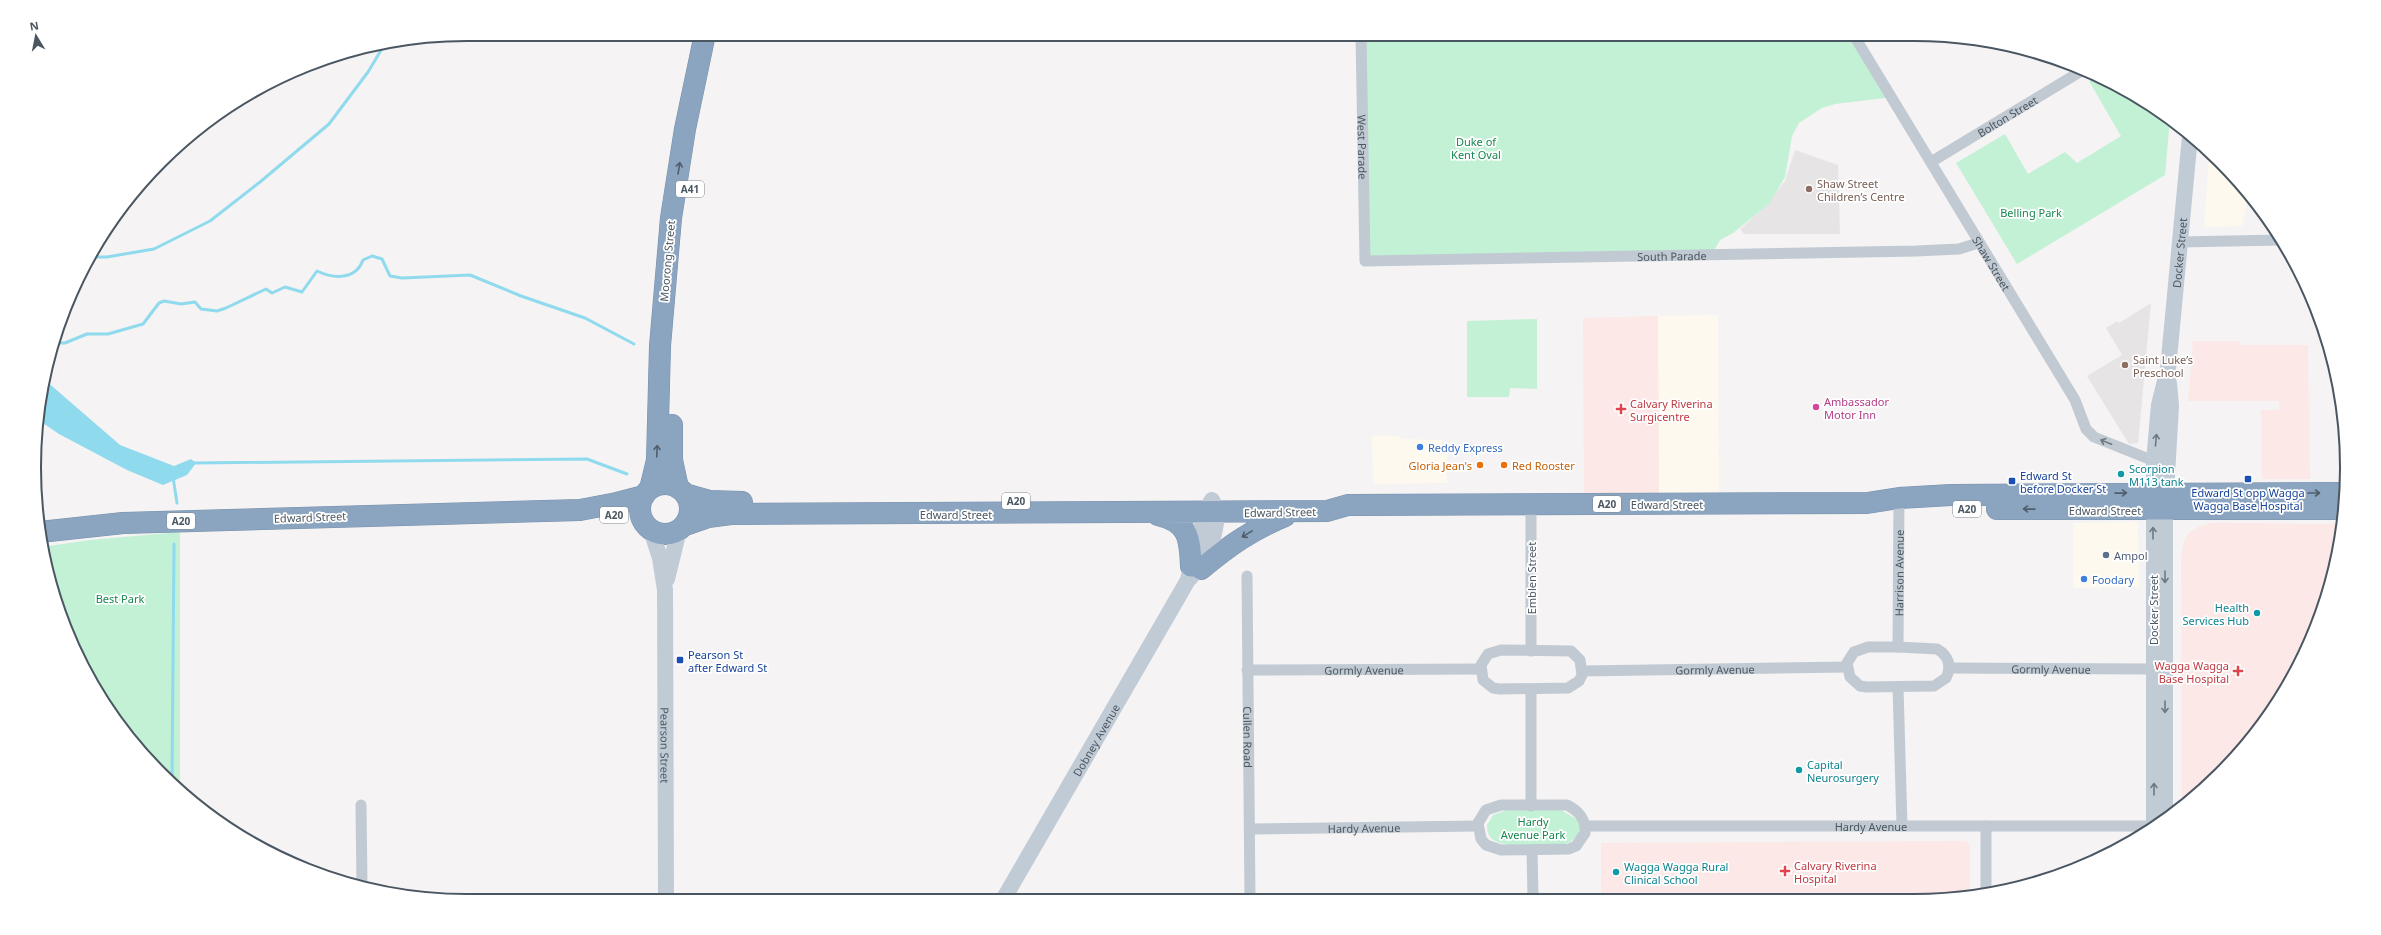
<svg xmlns="http://www.w3.org/2000/svg" width="2381" height="935" font-family="'Noto Sans',sans-serif">
  <style>
    .commercial { fill: #fdf9ef }
    .education { fill: #e6e4e5 }
    .medical { fill: #fce8e6 }
    .green { fill: #c3f1d5 }
    .water { fill: #90daee }
    .lines { fill: none; stroke-linecap: round; stroke-linejoin: round }
    .stream { stroke: #90daee; stroke-width: 3 }
    .highway-casing { stroke: #7690ad; stroke-width: 22 }
    .street { stroke: #c1cad2; stroke-width: 11 }
    .secondary { stroke: #c1cbd6; stroke-width: 16 }
    .highway { stroke: #8ba5c1; stroke-width: 21 }
    .oneway { stroke: #505e6b }
    .oneway2 { stroke: #6e7984 }
    .oneway3 { stroke: #6e7983 }
    .education-dot { fill: #8d6e63; stroke: #fff; stroke-width: 1.5 }
    .hotel-dot { fill: #d1479c; stroke: #fff; stroke-width: 1.5 }
    .health-dot { fill: #e0444e; stroke: #fff; stroke-width: 1.5 }
    .shop-dot { fill: #3f7fe0; stroke: #fff; stroke-width: 1.5 }
    .food-dot { fill: #e8710a; stroke: #fff; stroke-width: 1.5 }
    .culture-dot { fill: #0f9aa8; stroke: #fff; stroke-width: 1.5 }
    .transit-dot { fill: #1a4fb4; stroke: #fff; stroke-width: 1.5 }
    .service-dot { fill: #5c6f8a; stroke: #fff; stroke-width: 1.5 }
    .labels { text-anchor: middle; dominant-baseline: central; stroke-width: 3.5; stroke-linejoin: round; paint-order: stroke }
    .shield { fill: #fff; stroke: #808990; stroke-width: 1 }
    .shield-label { font-size: 10px; font-weight: bold; fill: #4a5661 }
    .street-label { font-size: 11px; fill: #4a5661; stroke: #fff }
    .park-label { font-size: 11px; fill: #17864f; stroke: #fff }
    .education-label { font-size: 11px; fill: #785e54; stroke: #fff; text-anchor: start }
    .hotel-label { font-size: 11px; fill: #b23c85; stroke: #fff; text-anchor: start }
    .health-label { font-size: 11px; fill: #be3a42; stroke: #fff; text-anchor: start }
    .shop-label { font-size: 11px; fill: #366cbe; stroke: #fff; text-anchor: start }
    .food-label { font-size: 11px; fill: #c56008; stroke: #fff; text-anchor: end }
    .culture-label { font-size: 11px; fill: #0d838f; stroke: #fff; text-anchor: start }
    .transit-label { font-size: 11px; fill: #164399; stroke: #fff; text-anchor: start }
    .service-label { font-size: 11px; fill: #4e5e75; stroke: #fff; text-anchor: start }
    .rim { fill: none; stroke: #4a5661; stroke-width: 2 }
  </style>
  <rect width="100%" height="100%" fill="#f5f3f3"/>
  <path class="commercial" d="M2209,153L2240,182L2249,194L2242,226L2204,227Z
    M1718,315L1719,502L1659,501L1658,316Z
    M1372,436H1399L1400,439L1442,440V447H1447V483L1373,484Z
    M2138,522L2139,587L2073,588V523Z"/>
  <path class="education" d="M1795,150L1838,165L1840,234H1744L1740,229L1764,208L1785,181Z
    M2151,303L2138,443L2129,444L2087,376L2122,355L2106,328L2117,321L2119,323Z"/>
  <path class="medical" d="M1658,316L1659,501L1584,500L1583,318Z
    M2193,341H2240V345H2308L2310,479H2262L2261,410H2279V401H2188Z
    M2212,523L2341,524L2332,580L2314,634L2274,708L2199,794L2182,807L2181,557L2184,541L2189,533L2198,527Z
    M1966,841L1970,846V897L1601,898V843Z"/>
  <path class="green" d="M1361,34H1853L1890,95L1885,98L1835,104L1822,108L1799,123L1792,136L1785,177L1769,204L1733,233L1720,240L1711,256L1365,261Z
    M2098,76L2170,119L2165,175L2017,264L1956,163L2005,134L2028,174L2065,152L2077,163L2121,136L2089,81Z
    M1537,319V389L1510,388L1509,397H1467V321Z
    M180,532V790L142,753L107,708L67,633L42,547L90,540Z
    M1507,810H1561L1578,820L1580,830C1577,838 1570,843 1562,845C1549,848 1502,848 1492,839C1488,835 1487,831 1487,825L1493,815Z"/>
  <path class="water" d="M45,380L120,445L174,466L191,459L196,463L187,475L163,485L127,470L59,434L37,419Z"/>
  <g class="lines">
    <path class="stream" d="M89,257H107L154,249L210,221L260,182L329,124L368,72L386,42
      M54,343H65L87,334H108L143,324L159,303L164,301L181,304L195,302L201,309L217,311L226,308L266,289L272,293L285,287L302,292L317,271C334,279 356,280 363,260L372,256L382,259L390,276L402,278L470,275L521,296L585,318L634,344
      M194,463L587,459L627,474
      M173,477L177,503
      M172,782L174,544"/>
    <defs>
      <path id="highway" d="M672,425V460L678,488
        M640 509a25 25 0 1 1 50 0a25 25 0 1 1-50 0Z
        M650,489L657,460L660,346L671,218L685,129L705,34
        M685,494L710,501L742,502
        M1997,509H2344
        M1158,515C1189,522 1190,539 1191,566
        M685,525L708,517L731,514L1327,511L1348,505L1867,503L1899,498L1951,495L2346,493
        M40,532L123,523L580,510L617,503L644,496
        M1201,569C1229,546 1251,530 1285,516"/>
    </defs>
    <use href="#highway" class="highway-casing"/>
    <g class="street">
      <path id="s1" d="M1361,34L1365,261L1916,251L1959,249L1978,243"/>
      <path id="s2" d="M1853,34L2075,400L2086,429L2094,437L2154,461"/>
      <path id="s3" d="M1931,162L2083,70"/>
      <path d="M2180,242L2281,240"/>
      <path id="s4" d="M1247,576L1250,899"/>
      <path d="M1898,647L1937,649C1949,656 1952,666 1946,678L1934,686L1867,687L1860,686L1850,677L1847,663L1854,652L1868,647Z"/>
      <path id="s5" d="M1898,647L1899,498"/>
      <path d="M1501,650L1571,651L1580,660L1582,675L1579,681L1568,688L1500,689L1493,688L1483,680L1481,665L1488,654Z"/>
      <path d="M1531,651V504"/>
      <path id="s6" d="M1949,668L2153,669"/>
      <path id="s7" d="M1247,670L1480,669"/>
      <path id="s8" d="M1582,671L1847,667"/>
      <path d="M1898,687L1902,826"/>
      <path d="M361,805L362,887"/>
      <path d="M1501,805H1567C1579,811 1586,819 1585,833L1576,846L1569,849L1501,850L1486,845L1481,839L1478,823L1486,810Z"/>
      <path d="M1531,806V689"/>
      <path id="s9" d="M1585,826H2157"/>
      <path d="M1986,826V893"/>
      <path id="s10" d="M1250,829L1478,826"/>
      <path d="M1532,850L1533,898"/>
    </g>
    <g class="secondary">
      <path id="s11" d="M651,530L660,558L665,590L666,901"/>
      <path d="M667,579L679,530"/>
      <path d="M2165,819V510L2171,406L2169,383"/>
      <path id="s12" d="M2154,828V461L2159,405L2168,369L2190,136"/>
      <path id="s13" d="M1003,900L1188,580C1211,559 1213,542 1218,512L1212,500C1198,519 1204,527 1199,548C1197,559 1190,568 1188,580"/>
    </g>
    <use href="#highway" class="highway"/>
  </g>
  <defs><path id="oneway-shaft" d="M-6 0H5M1.5-3L5.5 0L1.5 3" fill="none" stroke-width="1.6" stroke-linecap="round" stroke-linejoin="round"/></defs>
  <g class="oneway">
    <use href="#oneway-shaft" transform="translate(679 168) rotate(-81)"/>
    <use href="#oneway-shaft" transform="translate(657 451) rotate(-87)"/>
    <use href="#oneway-shaft" transform="translate(2121 493) rotate(-1)"/>
    <use href="#oneway-shaft" transform="translate(2314 493)"/>
    <use href="#oneway-shaft" transform="translate(2029 509) rotate(-179)"/>
    <use href="#oneway-shaft" transform="translate(1247 534) rotate(149)"/>
  </g>
  <g class="oneway2">
    <use href="#oneway-shaft" transform="translate(2156 440) rotate(-85)"/>
    <use href="#oneway-shaft" transform="translate(2153 533) rotate(-90)"/>
    <use href="#oneway-shaft" transform="translate(2165 577) rotate(90)"/>
    <use href="#oneway-shaft" transform="translate(2165 707) rotate(90)"/>
    <use href="#oneway-shaft" transform="translate(2154 789) rotate(-90)"/>
  </g>
  <use class="oneway3" href="#oneway-shaft" transform="translate(2106 442) rotate(-158)"/>
  <g class="education-dot">
    <circle cx="1809" cy="189" r="4"/>
    <circle cx="2125" cy="365" r="4"/>
  </g>
  <circle class="hotel-dot" cx="1816" cy="407" r="4"/>
  <g class="health-dot">
    <path d="M1619 403h4v4h4v4h-4v4h-4v-4h-4v-4h4z"/>
    <path d="M2236 665h4v4h4v4h-4v4h-4v-4h-4v-4h4z"/>
    <path d="M1783 865h4v4h4v4h-4v4h-4v-4h-4v-4h4z"/>
  </g>
  <g class="shop-dot">
    <circle cx="1420" cy="447" r="4"/>
    <circle cx="2084" cy="579" r="4"/>
  </g>
  <g class="food-dot">
    <circle cx="1480" cy="465" r="4"/>
    <circle cx="1504" cy="465" r="4"/>
  </g>
  <g class="culture-dot">
    <circle cx="2121" cy="474" r="4"/>
    <circle cx="2257" cy="613" r="4"/>
    <circle cx="1799" cy="770" r="4"/>
    <circle cx="1616" cy="872" r="4"/>
  </g>
  <g class="transit-dot">
    <rect x="2244" y="475" width="8" height="8" rx="2"/>
    <rect x="2008" y="477" width="8" height="8" rx="2"/>
    <rect x="676" y="656" width="8" height="8" rx="2"/>
  </g>
  <circle class="service-dot" cx="2106" cy="555" r="4"/>
  <g class="labels">
    <g class="shield">
      <rect x="676" y="181" width="28" height="16" rx="3"/>
      <rect x="1002" y="493" width="28" height="16" rx="3"/>
      <rect x="1593" y="496" width="28" height="16" rx="3"/>
      <rect x="1953" y="501" width="28" height="16" rx="3"/>
      <rect x="600" y="507" width="28" height="16" rx="3"/>
      <rect x="167" y="513" width="28" height="16" rx="3"/>
    </g>
    <g class="shield-label">
      <text x="690" y="189">A41</text>
      <text x="1016" y="501">A20</text>
      <text x="1607" y="504">A20</text>
      <text x="1967" y="509">A20</text>
      <text x="614" y="515">A20</text>
      <text x="181" y="521">A20</text>
    </g>
    <g class="street-label">
      <text stroke="none"><textPath href="#s3" startOffset="89">Bolton Street</textPath></text>
      <text stroke="none"><textPath href="#s1" startOffset="113">West Parade</textPath></text>
      <text stroke="none"><textPath href="#s12" startOffset="577">Docker Street</textPath></text>
      <text stroke="none"><textPath href="#s1" startOffset="534">South Parade</textPath></text>
      <text transform="translate(667 261) rotate(-85)">Moorong Street</text>
      <text stroke="none"><textPath href="#s2" startOffset="268">Shaw Street</textPath></text>
      <text x="1667" y="504">Edward Street</text>
      <text x="2105" y="510">Edward Street</text>
      <text transform="translate(1280 512) rotate(-1)">Edward Street</text>
      <text x="956" y="514">Edward Street</text>
      <text transform="translate(310 517) rotate(-2)">Edward Street</text>
      <text stroke="none"><textPath href="#s5" startOffset="74">Harrison Avenue</textPath></text>
      <text transform="translate(1531 578) rotate(-90)">Emblen Street</text>
      <text transform="translate(2153 610) rotate(-90)">Docker Street</text>
      <text stroke="none"><textPath href="#s8" startOffset="133">Gormly Avenue</textPath></text>
      <text stroke="none"><textPath href="#s6" startOffset="102">Gormly Avenue</textPath></text>
      <text stroke="none"><textPath href="#s7" startOffset="117">Gormly Avenue</textPath></text>
      <text stroke="none"><textPath href="#s4" startOffset="161">Cullen Road</textPath></text>
      <text stroke="none"><textPath href="#s13" startOffset="185">Dobney Avenue</textPath></text>
      <text stroke="none"><textPath href="#s11" startOffset="217">Pearson Street</textPath></text>
      <text stroke="none"><textPath href="#s9" startOffset="286">Hardy Avenue</textPath></text>
      <text stroke="none"><textPath href="#s10" startOffset="114">Hardy Avenue</textPath></text>
    </g>
    <g class="park-label">
      <text x="1476" y="141">Duke of<tspan x="1476" dy="13">Kent Oval</tspan></text>
      <text x="2031" y="212">Belling Park</text>
      <text x="120" y="598">Best Park</text>
      <text x="1533" y="821">Hardy<tspan x="1533" dy="13">Avenue Park</tspan></text>
    </g>
    <g class="education-label">
      <text x="1817" y="183">Shaw Street<tspan x="1817" dy="13">Children’s Centre</tspan></text>
      <text x="2133" y="359">Saint Luke’s<tspan x="2133" dy="13">Preschool</tspan></text>
    </g>
    <g class="hotel-label">
      <text x="1824" y="401">Ambassador<tspan x="1824" dy="13">Motor Inn</tspan></text>
    </g>
    <g class="health-label">
      <text x="1630" y="403">Calvary Riverina<tspan x="1630" dy="13">Surgicentre</tspan></text>
      <text x="2229" y="665" text-anchor="end">Wagga Wagga<tspan x="2229" dy="13">Base Hospital</tspan></text>
      <text x="1794" y="865">Calvary Riverina<tspan x="1794" dy="13">Hospital</tspan></text>
    </g>
    <g class="shop-label">
      <text x="1428" y="447">Reddy Express</text>
      <text x="2092" y="579">Foodary</text>
    </g>
    <g class="food-label">
      <text x="1472" y="465">Gloria Jean's</text>
      <text x="1512" y="465" text-anchor="start">Red Rooster</text>
    </g>
    <g class="culture-label">
      <text x="2129" y="468">Scorpion<tspan x="2129" dy="13">M113 tank</tspan></text>
      <text x="2249" y="607" text-anchor="end">Health<tspan x="2249" dy="13">Services Hub</tspan></text>
      <text x="1807" y="764">Capital<tspan x="1807" dy="13">Neurosurgery</tspan></text>
      <text x="1624" y="866">Wagga Wagga Rural<tspan x="1624" dy="13">Clinical School</tspan></text>
    </g>
    <g class="transit-label">
      <text x="2020" y="475">Edward St<tspan x="2020" dy="13">before Docker St</tspan></text>
      <text x="2248" y="492" text-anchor="middle">Edward St opp Wagga<tspan x="2248" dy="13">Wagga Base Hospital</tspan></text>
      <text x="688" y="654">Pearson St<tspan x="688" dy="13">after Edward St</tspan></text>
    </g>
    <g class="service-label">
      <text x="2114" y="555">Ampol</text>
    </g>
  </g>
  <path d="M0 0H2381V935H0ZM467 41H1914A426 426 0 0 1 2340 467V468A426 426 0 0 1 1914 894H467A426 426 0 0 1 41 468V467A426 426 0 0 1 467 41Z" fill="#fff" fill-rule="evenodd"/>
  <path class="rim" d="M467 41H1914A426 426 0 0 1 2340 467V468A426 426 0 0 1 1914 894H467A426 426 0 0 1 41 468V467A426 426 0 0 1 467 41Z"/>
  <g transform="translate(36 36) rotate(350)" stroke="#ffffff" stroke-width="3" paint-order="stroke">
  <path d="M0-3L7 15L0 10L-7 15Z" fill="#4a5661"/>
  <text y="-6" font-size="11" font-weight="bold" text-anchor="middle" fill="#4a5661">N</text>
  </g>
</svg>
